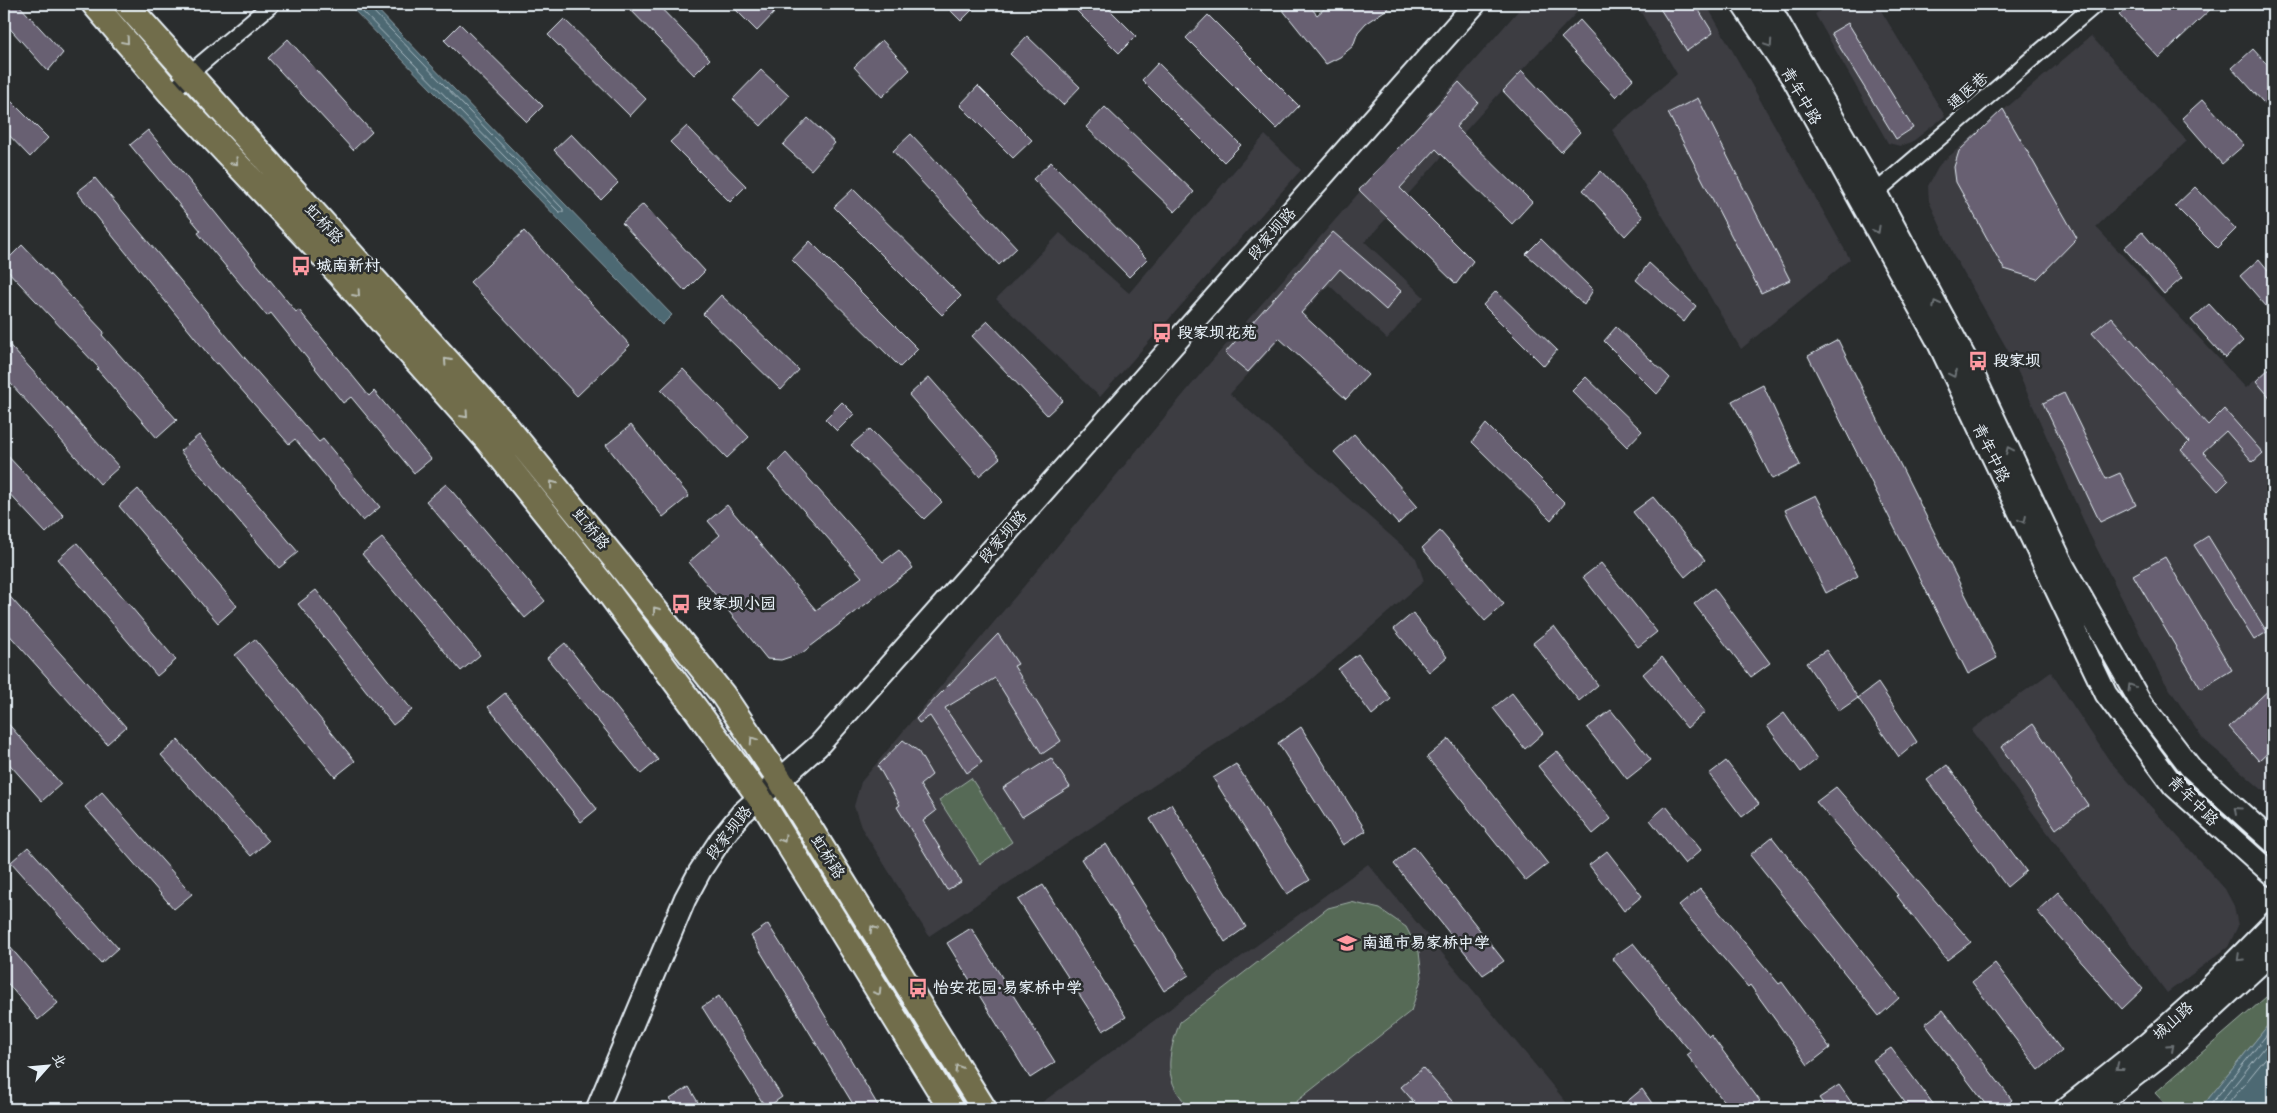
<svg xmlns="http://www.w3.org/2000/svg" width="2277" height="1113" font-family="Pangolin,'LXGW WenKai TC',sans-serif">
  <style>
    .built { fill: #3c3c42 }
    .green { fill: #566b56; stroke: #9faea7 }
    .water { fill: #4e6973; stroke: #8c9fa8 }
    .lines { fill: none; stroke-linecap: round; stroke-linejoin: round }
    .shore { stroke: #aabbc3; stroke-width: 1 }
    .building { fill: #676072; stroke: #e8f1f8 }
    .street-casing { stroke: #e8f1f8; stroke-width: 19 }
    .secondary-casing { stroke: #e8f1f8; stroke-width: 25 }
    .primary-casing { stroke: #e8f1f8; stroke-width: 28 }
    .street { stroke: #2a2d2e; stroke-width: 15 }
    .secondary { stroke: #2a2d2e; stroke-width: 21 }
    .primary { stroke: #716d4b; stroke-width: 24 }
    .oneway { stroke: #b8bcb3 }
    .oneway2 { stroke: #6c7275 }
    .labels { text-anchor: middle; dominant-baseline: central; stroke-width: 5; stroke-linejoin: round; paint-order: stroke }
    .street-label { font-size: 16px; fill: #e8f1f8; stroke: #2a2d2e }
    .poi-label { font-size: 16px; font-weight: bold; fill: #e8f1f8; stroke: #2a2d2e; text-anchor: start }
  </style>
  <rect width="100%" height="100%" fill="#2a2d2e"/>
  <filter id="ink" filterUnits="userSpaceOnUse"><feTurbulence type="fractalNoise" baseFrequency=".02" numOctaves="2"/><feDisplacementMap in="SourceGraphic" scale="10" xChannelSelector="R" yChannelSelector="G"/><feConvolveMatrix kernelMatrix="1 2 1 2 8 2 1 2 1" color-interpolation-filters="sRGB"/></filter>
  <g filter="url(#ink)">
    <path class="built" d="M1524,4H1585L1496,97L1365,242L1424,297L1387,339L1329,285L1230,394L1416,558L1424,581L1307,683L929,936L861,827L854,806L861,782L1203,371Z
      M1636,4H1706L1850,259L1741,349L1612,130L1677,74Z
      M1832,4H1877L1945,116L1912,142L1900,146L1888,143L1815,14Z
      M2091,36L2187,141L2096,227L2246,388L2273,364V799L2202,738L2161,676L2089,533L2010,354L1954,256L1929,201L1928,186L1940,164Z
      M1265,135L1301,170L1100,397L996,299L1060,233L1129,293Z
      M2051,672L2109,760L2225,889L2234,906L2238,926L2228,947L2167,993L1971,730Z
      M1368,864L1566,1102V1109H1033Z"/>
    <path class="green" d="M971,778L1012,842L980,864L939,800Z
      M1351,902L1380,909L1406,927L1419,952L1422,977L1411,1011L1287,1109H1192C1162,1083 1167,1056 1180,1022L1328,908Z
      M2273,991V1019L2200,1109H2170L2155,1093Z"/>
    <path class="water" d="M348,4H372L672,315L662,325Z
      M2273,1019V1109H2200Z"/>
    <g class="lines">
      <path class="shore" d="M355,4L559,212H563V209L371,9L369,4
        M2207,1109L2273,1027
        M2215,1109L2273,1037
        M2224,1109L2273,1049"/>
    </g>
    <path class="building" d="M4,4H18L63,53L48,71L4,22Z
      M625,4H657L710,59L694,75Z
      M730,4H765L774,13L757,31Z
      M944,4H978L961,21Z
      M1070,4H1104L1136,36L1119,53Z
      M1278,4H1308L1317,15L1330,4H1395L1366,23L1358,32L1353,46L1340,57L1326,64Z
      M1657,4H1695L1713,33L1687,51Z
      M2132,4H2216L2159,58L2119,15Z
      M1208,15L1299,106L1277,129L1186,38Z
      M564,19L646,99L630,116L548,35Z
      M1580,20L1633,79L1616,97L1561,38Z
      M1848,23L1913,128L1896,139L1831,33Z
      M460,24L543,106L527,122L444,40Z
      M1027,36L1080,87L1063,105L1010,54Z
      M288,39L372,132L353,150L268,58Z
      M882,40L910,70L882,97L854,67Z
      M2253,49L2273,71V113L2232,68Z
      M1158,63L1241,145L1224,162L1142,80Z
      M761,70L789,96L761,126L733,99Z
      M1522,71L1580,132L1561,152L1503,91Z
      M1459,82L1478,102L1456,127L1532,202L1512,224L1436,149L1400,188L1473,261L1456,284L1359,190Z
      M978,86L1032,140L1013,158L960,105Z
      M4,94L48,138L30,157L4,130Z
      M1698,98L1790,280L1761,293L1668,113Z
      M2203,99L2244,145L2222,164L2182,118Z
      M1105,107L1194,192L1175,212L1086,127Z
      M2003,109L2077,238L2037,279L2004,269L1956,182L1954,167L1959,151Z
      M808,118L835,143L811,170L783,145Z
      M687,126L746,186L730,202L670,142Z
      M148,130L296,312L299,310L369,396L374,391L431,459L414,473L351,397L343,403L271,313L267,316L198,233L201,231L130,145Z
      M571,134L618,183L601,200L554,150Z
      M911,134L1017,248L999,265L893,151Z
      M1051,162L1147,259L1129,277L1033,179Z
      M1601,171L1643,217L1625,236L1583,190Z
      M95,178L245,358L319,442L323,439L380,507L363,521L295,439L289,444L218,363L216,364L77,192Z
      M2195,187L2236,229L2217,248L2175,206Z
      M853,189L961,296L942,315L834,207Z
      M643,204L705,271L685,291L622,223Z
      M524,231L630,345L577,396L470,282Z
      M1333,232L1401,291L1386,310L1340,269L1301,313L1368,375L1346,399L1279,338L1248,372L1225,353Z
      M2142,232L2182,278L2164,294L2124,248Z
      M1541,239L1593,290L1584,305L1526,254Z
      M810,241L918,349L900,367L792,260Z
      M22,245L104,332L102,335L177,420L157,438L97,369L99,368L4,267V263Z
      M2259,259L2273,276V314L2240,276Z
      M1649,263L1696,306L1684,322L1636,280Z
      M1496,291L1557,350L1544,366L1483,305Z
      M721,295L799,370L781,390L703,314Z
      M2209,304L2243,341L2225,358L2191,320Z
      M2111,317L2208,425L2224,409L2263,453L2253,462L2226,431L2203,452L2229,480L2218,491L2181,450L2189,442L2092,333Z
      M988,321L1063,400L1047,415L972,336Z
      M1616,327L1670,378L1657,394L1604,341Z
      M4,339L119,467L100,484L4,376Z
      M1838,340L1997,658L1968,674L1808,356Z
      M2273,365V401L2256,381Z
      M683,369L749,437L727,458L661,390Z
      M929,377L1000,458L979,476L909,395Z
      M1586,377L1642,431L1627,447L1572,391Z
      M1763,385L1800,465L1772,479L1732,401Z
      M2064,393L2106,479L2120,473L2136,505L2100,522L2043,403Z
      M842,402L854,414L837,431L825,419Z
      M1486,424L1565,503L1551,520L1472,442Z
      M631,425L689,496L663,517L606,445Z
      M870,429L942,502L924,519L851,445Z
      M1354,434L1417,506L1398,524L1334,452Z
      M199,435L298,552L279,568L180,451Z
      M4,452L64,516L46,533L4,488Z
      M786,453L883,562L899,550L913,568L802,653L781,660L767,659L689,562L720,535L708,521L727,505L816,610L862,577L768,470Z
      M446,484L545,601L525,618L426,501Z
      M138,489L237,606L218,623L119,506Z
      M1816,495L1858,576L1826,593L1785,510Z
      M1653,497L1705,560L1685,577L1633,512Z
      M1440,531L1504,604L1485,621L1422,548Z
      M2208,536L2267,632L2254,640L2194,545Z
      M382,538L480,655L461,671L362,554Z
      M77,543L176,660L157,676L58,559Z
      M2165,557L2232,670L2201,689L2133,575Z
      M1601,563L1657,632L1638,647L1583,577Z
      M1714,588L1770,663L1751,677L1694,604Z
      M4,590L126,727L107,744L4,629Z
      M316,590L412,710L393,725L298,604Z
      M1413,613L1447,657L1429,672L1394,629Z
      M1554,626L1598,685L1579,701L1533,643Z
      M998,634L1018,664L1014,666L1061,741L1042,754L995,678L945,708L982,762L967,773L930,716L919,723L916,719Z
      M255,639L355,761L335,777L235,655Z
      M565,643L658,760L641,774L547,658Z
      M1826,650L1858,698L1839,711L1806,663Z
      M1358,654L1391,699L1372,715L1338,669Z
      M1662,657L1705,712L1687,728L1643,674Z
      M1878,683L1917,742L1899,757L1858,698Z
      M2273,686V748L2259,761L2229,727Z
      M505,693L597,809L581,822L488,707Z
      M1512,693L1543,733L1525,749L1493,708Z
      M1611,710L1651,760L1627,779L1587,728Z
      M1784,713L1817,759L1801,772L1767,726Z
      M4,719L61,784L42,801L4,758Z
      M2033,724L2088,805L2056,829L2001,747Z
      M1301,727L1366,831L1343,845L1278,743Z
      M1449,739L1548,864L1526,881L1427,757Z
      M178,740L268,841L251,856L161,755Z
      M903,740L918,751L932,775L920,785L936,811L923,821L961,882L947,890L897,807L900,805L878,766Z
      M1557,751L1611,819L1593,834L1538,766Z
      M1051,758L1070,787L1022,817L1003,788Z
      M1726,761L1759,804L1742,817L1709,774Z
      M1236,764L1310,880L1287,894L1213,778Z
      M1947,765L2026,871L2007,887L1927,780Z
      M1836,787L1971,942L1947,960L1897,896L1898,895L1816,802Z
      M102,792L192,894L174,909L85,807Z
      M1171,804L1246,927L1225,942L1150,819Z
      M1666,806L1701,850L1685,864L1650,820Z
      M1772,837L1899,998L1879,1016L1750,855Z
      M1106,844L1189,975L1164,991L1081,859Z
      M1414,846L1504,961L1483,975L1394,864Z
      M28,847L118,948L101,963L11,862Z
      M1607,851L1642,896L1624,911L1589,865Z
      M1043,885L1126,1017L1103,1031L1018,900Z
      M1700,889L1779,984L1782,982L1830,1048L1808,1065L1750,985L1748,987L1679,906Z
      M2058,892L2143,989L2122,1009L2037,911Z
      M768,924L811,992L880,1109H856L751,936Z
      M971,928L1055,1062L1030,1078L947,943Z
      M4,940L58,1003L38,1020L4,979Z
      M1633,943L1709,1037L1711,1035L1760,1101L1750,1109H1730L1687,1055L1691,1052L1612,958Z
      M1995,963L2062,1051L2039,1070L1972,982Z
      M719,996L782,1097L766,1108L702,1007Z
      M1943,1010L2012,1100L2002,1109H1989L1925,1024Z
      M1891,1048L1937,1109H1910L1873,1060Z
      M1423,1068L1459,1109H1420L1401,1087Z
      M1839,1085L1856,1109H1827L1819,1098Z
      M689,1087L702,1109H676L670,1099Z
      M1642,1089L1656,1109H1618Z"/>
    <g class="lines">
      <defs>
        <path id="street" d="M171,94L189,74L272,4
          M1869,198L2096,4"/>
        <path id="secondary" d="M1742,4L1793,79L1937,340L2106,694L2174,786L2273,875
          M1768,4L1876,193L1969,365L2064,567L2141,703L2191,768L2273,842
          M597,1109L685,899L700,871L721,839L742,813L818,746L1475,4
          M2065,1109L2148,1043L2206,991L2273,923
          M2092,1109L2165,1052L2273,952"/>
        <path id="primary" d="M94,4L171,94L316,248L487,440L603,585L698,712L759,797L951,1109
          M126,4L507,427L618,563L723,695L780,780L984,1109"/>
      </defs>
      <use href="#street" class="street-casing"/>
      <use href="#secondary" class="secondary-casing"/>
      <use href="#primary" class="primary-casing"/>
      <use href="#street" class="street"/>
      <use href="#secondary" class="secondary"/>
      <use href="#primary" class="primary"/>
    </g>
    <defs><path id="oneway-chevron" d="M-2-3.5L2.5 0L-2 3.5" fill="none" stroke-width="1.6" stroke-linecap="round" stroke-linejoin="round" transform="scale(1.25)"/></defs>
    <g class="oneway">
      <use href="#oneway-chevron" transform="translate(126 41) rotate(49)"/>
      <use href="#oneway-chevron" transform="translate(235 162) rotate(47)"/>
      <use href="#oneway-chevron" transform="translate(357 294) rotate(48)"/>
      <use href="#oneway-chevron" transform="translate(447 361) rotate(-132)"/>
      <use href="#oneway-chevron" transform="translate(465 415) rotate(48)"/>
      <use href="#oneway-chevron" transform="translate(553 484) rotate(-129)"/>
      <use href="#oneway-chevron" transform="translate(656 610) rotate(-128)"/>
      <use href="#oneway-chevron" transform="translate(753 740) rotate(-124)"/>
      <use href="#oneway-chevron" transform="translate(783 839) rotate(59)"/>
      <use href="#oneway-chevron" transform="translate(873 929) rotate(-122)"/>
      <use href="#oneway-chevron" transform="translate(878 992) rotate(58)"/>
      <use href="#oneway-chevron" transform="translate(958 1068) rotate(-121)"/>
    </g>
    <g class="oneway2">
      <use href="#oneway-chevron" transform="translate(1769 44) rotate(56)"/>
      <use href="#oneway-chevron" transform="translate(1877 230) rotate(61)"/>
      <use href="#oneway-chevron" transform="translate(1936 304) rotate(-118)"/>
      <use href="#oneway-chevron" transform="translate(1953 374) rotate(64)"/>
      <use href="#oneway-chevron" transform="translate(2009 450) rotate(-115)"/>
      <use href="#oneway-chevron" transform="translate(2023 520) rotate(64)"/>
      <use href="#oneway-chevron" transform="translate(2131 687) rotate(-121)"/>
      <use href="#oneway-chevron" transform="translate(2237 810) rotate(-138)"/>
      <use href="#oneway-chevron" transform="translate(2240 958) rotate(136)"/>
      <use href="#oneway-chevron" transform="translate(2171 1047) rotate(-42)"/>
      <use href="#oneway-chevron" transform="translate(2119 1067) rotate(142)"/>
    </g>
  </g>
  <defs>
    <symbol id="bus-bare" viewBox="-9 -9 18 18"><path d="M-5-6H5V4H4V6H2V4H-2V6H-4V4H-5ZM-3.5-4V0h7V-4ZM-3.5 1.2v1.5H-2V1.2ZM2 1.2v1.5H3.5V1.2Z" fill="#ff9aa2" stroke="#2a2d2e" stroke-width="2.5" paint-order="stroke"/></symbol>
    <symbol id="school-bare" viewBox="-9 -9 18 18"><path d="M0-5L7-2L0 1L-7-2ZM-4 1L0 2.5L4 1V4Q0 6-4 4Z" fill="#ff9aa2" stroke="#2a2d2e" stroke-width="2.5" paint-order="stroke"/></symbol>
  </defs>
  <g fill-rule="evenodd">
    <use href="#bus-bare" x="287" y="252" width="28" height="28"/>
    <use href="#bus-bare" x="1148" y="319" width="28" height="28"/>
    <use href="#bus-bare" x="1964" y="347" width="28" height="28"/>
    <use href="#bus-bare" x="667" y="590" width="28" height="28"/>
    <use href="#school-bare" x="1333" y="929" width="28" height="28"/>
    <use href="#bus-bare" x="904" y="974" width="28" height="28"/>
  </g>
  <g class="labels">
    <g class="street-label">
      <text transform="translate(1968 91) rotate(-41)">通医巷</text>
      <text transform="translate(1801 96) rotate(60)">青年中路</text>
      <text transform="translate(324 224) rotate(48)">虹桥路</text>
      <text transform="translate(1272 234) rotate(-49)">段家坝路</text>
      <text transform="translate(1991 453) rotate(64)">青年中路</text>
      <text transform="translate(591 529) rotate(51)">虹桥路</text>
      <text transform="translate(1003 537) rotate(-49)">段家坝路</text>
      <text transform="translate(2193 801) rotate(45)">青年中路</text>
      <text transform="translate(729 833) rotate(-52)">段家坝路</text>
      <text transform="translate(828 857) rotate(58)">虹桥路</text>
      <text transform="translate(2173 1021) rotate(-42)">城山路</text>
    </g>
    <g class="poi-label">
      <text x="316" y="266">城南新村</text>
      <text x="1177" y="333">段家坝花苑</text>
      <text x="1993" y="361">段家坝</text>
      <text x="696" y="604">段家坝小园</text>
      <text x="1362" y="943">南通市易家桥中学</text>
      <text x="933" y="988">怡安花园·易家桥中学</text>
    </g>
  </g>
  <rect width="2277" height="1113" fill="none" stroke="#2a2d2e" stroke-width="20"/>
  <rect x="10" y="10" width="2257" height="1093" fill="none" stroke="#e8f1f8" stroke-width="2" filter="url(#ink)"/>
  <g transform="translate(48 1066) rotate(63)" stroke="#2a2d2e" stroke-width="4" paint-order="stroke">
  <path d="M0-4L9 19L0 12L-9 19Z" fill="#e8f1f8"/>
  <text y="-8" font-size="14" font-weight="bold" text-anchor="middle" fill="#e8f1f8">北</text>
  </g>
</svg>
